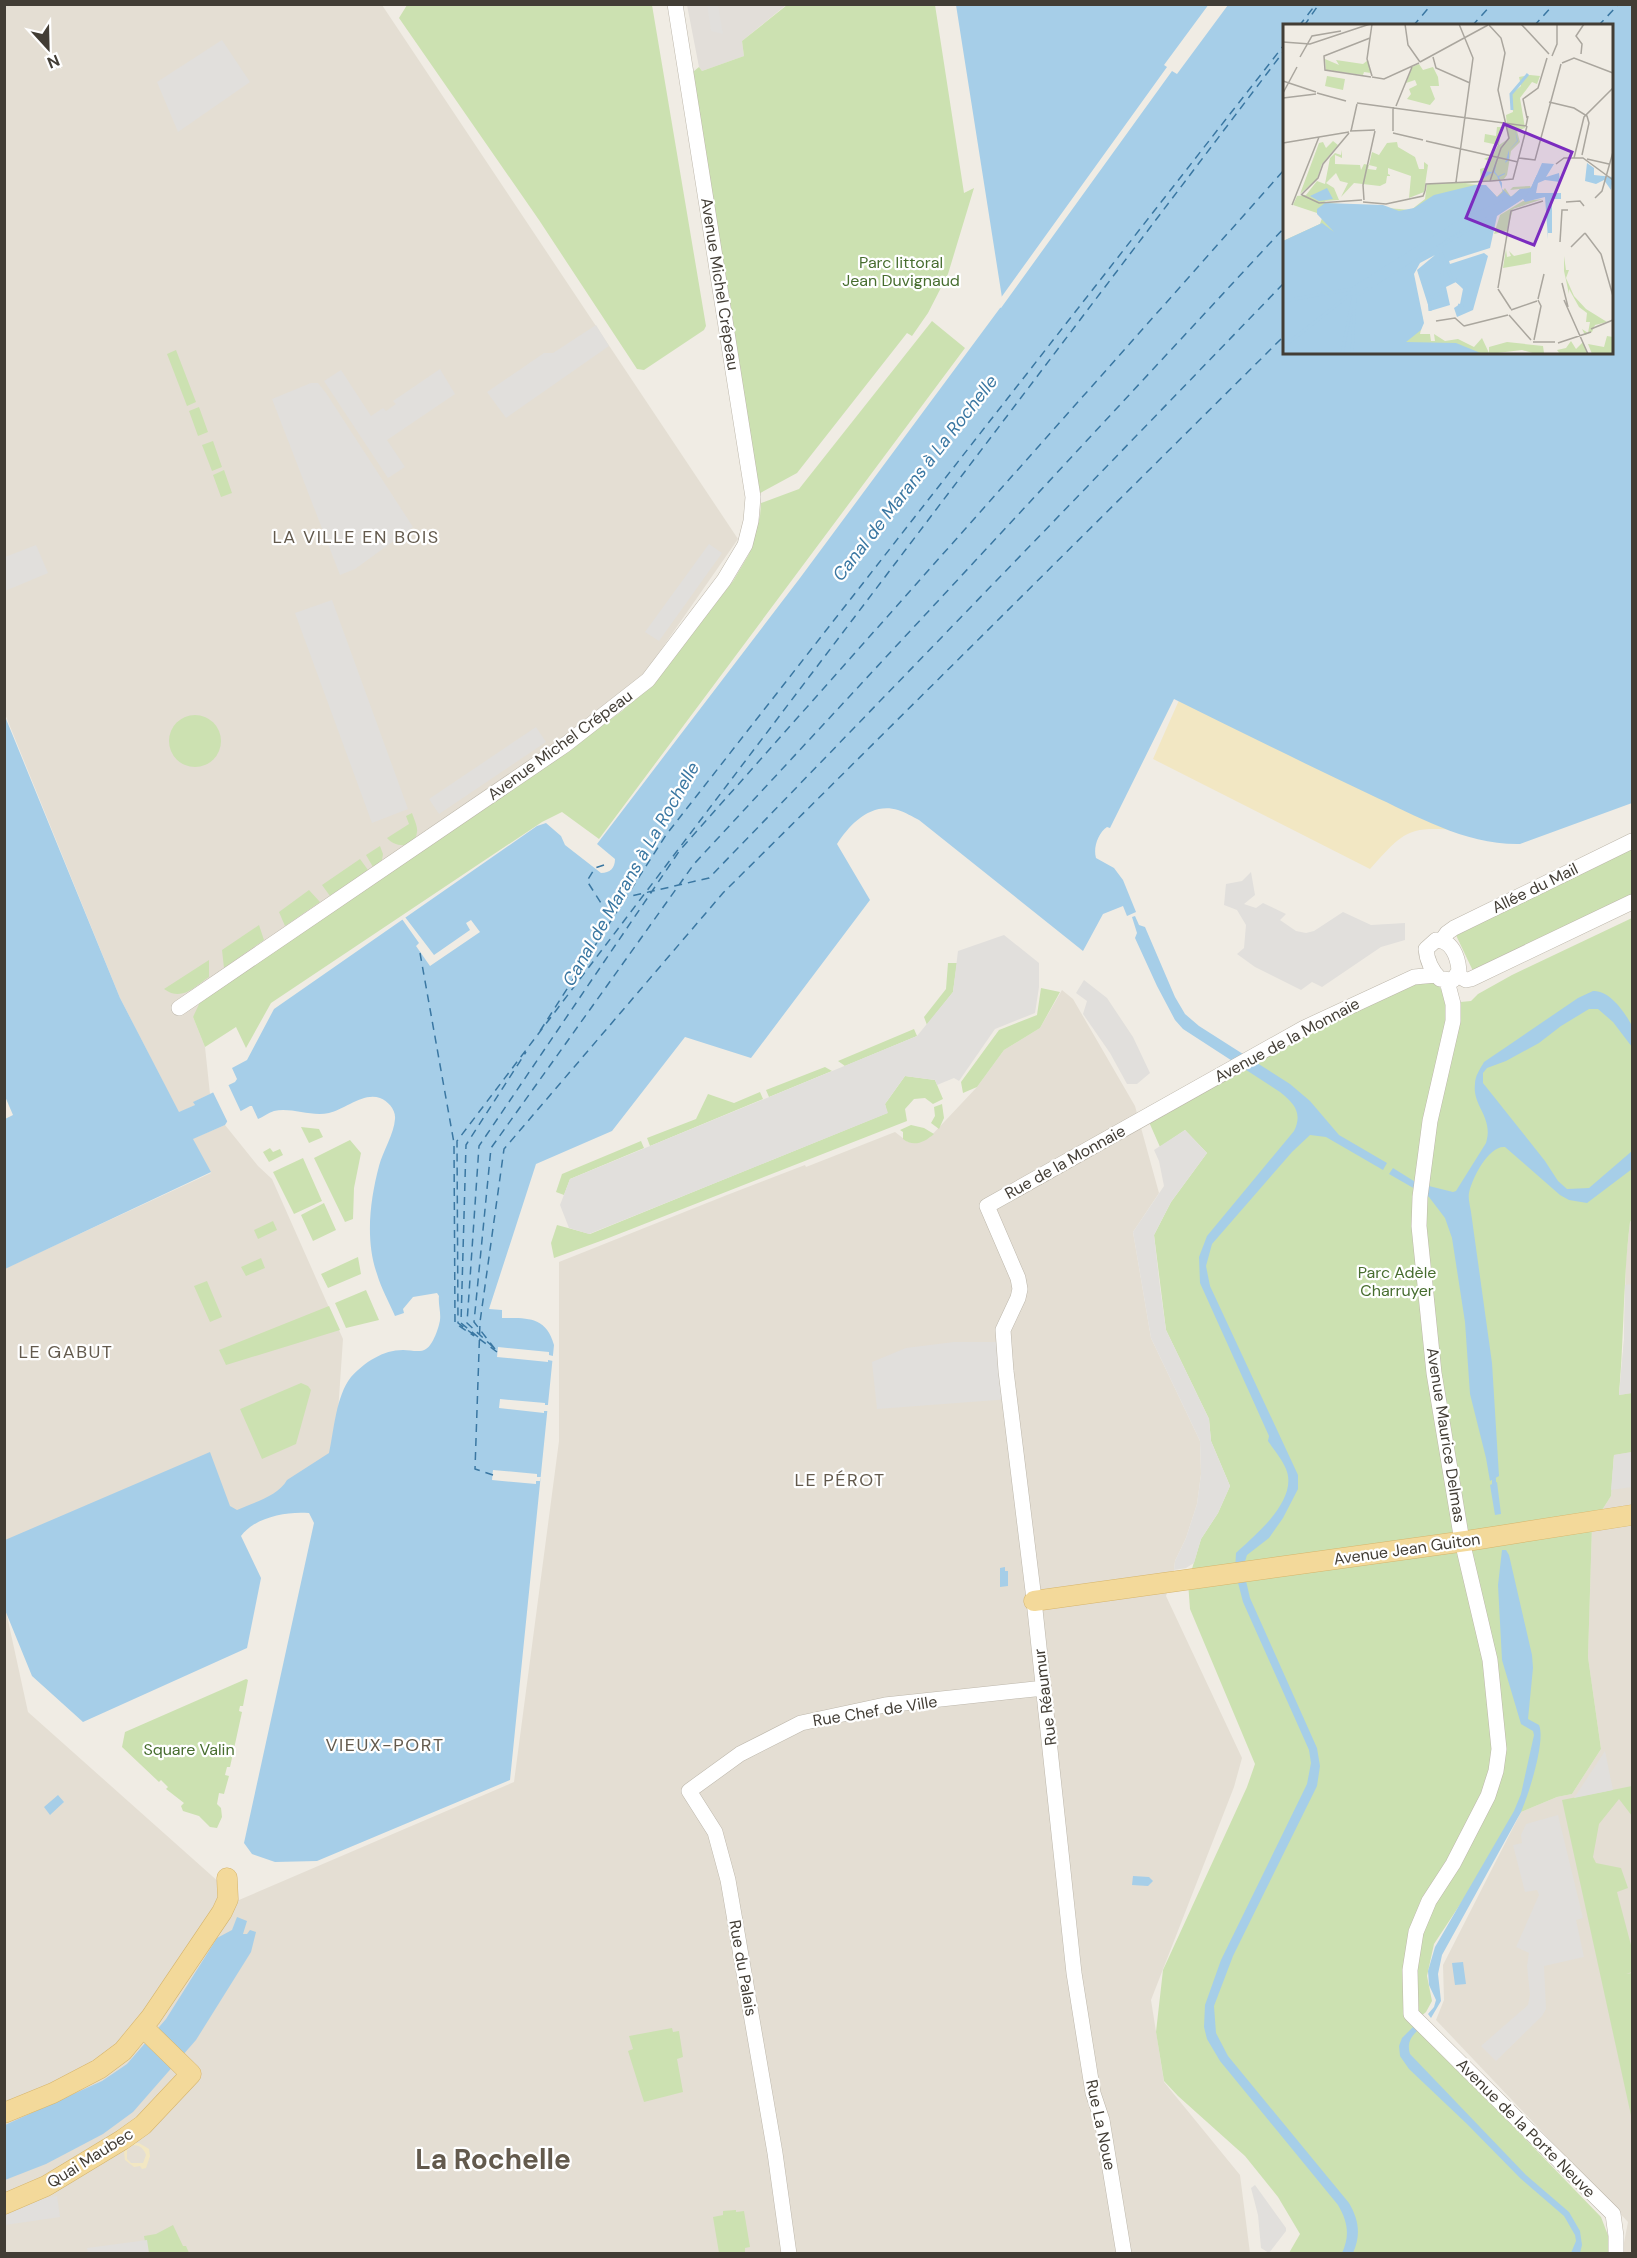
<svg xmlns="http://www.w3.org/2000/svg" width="1637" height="2258" font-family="'DM Sans',sans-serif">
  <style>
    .residential { fill: #e4ded3 }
    .industrial { fill: #e2ded9 }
    .green { fill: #cce1b1 }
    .sand { fill: #f2e7c3; fill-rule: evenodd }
    .parking { fill: #e1dfdc }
    .water { fill: #a6cee8; fill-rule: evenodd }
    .pier { fill: #f0ece4 }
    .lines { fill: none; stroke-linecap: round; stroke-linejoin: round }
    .stream { stroke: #a6cee8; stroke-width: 4 }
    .ferry { stroke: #3a77a2; stroke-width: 1.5; stroke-dasharray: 8 6; stroke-linecap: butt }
    .minor-casing { stroke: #bdb7ab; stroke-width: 16 }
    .major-casing { stroke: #d6b56c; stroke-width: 21 }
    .minor { stroke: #fff; stroke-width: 15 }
    .major { stroke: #f3d99a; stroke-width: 20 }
    .labels { text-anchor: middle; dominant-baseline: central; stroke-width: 4.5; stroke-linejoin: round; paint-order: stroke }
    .park-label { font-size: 16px; fill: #476d2f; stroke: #fff }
    .street-label { font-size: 16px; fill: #423d35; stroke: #fff }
    .water-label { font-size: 18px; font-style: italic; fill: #3a77a2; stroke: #fff }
    .neighbourhood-label { font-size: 18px; letter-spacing: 1.5px; fill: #635a4d; stroke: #fff }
    .town-label { font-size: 28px; font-weight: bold; fill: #635a4d; stroke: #fff }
    .inset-river { fill: none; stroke: #a6cee8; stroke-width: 3 }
    .inset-road { fill: none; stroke: #aaa69e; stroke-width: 1.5 }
    .view { fill: #7b2cbf; fill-opacity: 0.15; stroke: #7b2cbf; stroke-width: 3 }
    .inset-edge { fill: none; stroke: #423d35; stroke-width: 3 }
  </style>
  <rect width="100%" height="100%" fill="#f0ece4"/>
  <path class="residential" d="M5,5H382L738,539L642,677L492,798L193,1017L205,1047L210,1094L194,1102L195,1105L179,1113L120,998L5,714Z
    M1062,990L1073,999L1135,1106L1159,1193L1133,1232L1151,1338L1200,1441L1201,1474L1197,1504L1186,1538L1175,1561L1174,1570L1166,1596L1242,1758L1234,1787L1151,2000L1164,2082L1240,2175L1250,2253H5L4,1602L28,1712L239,1900L514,1782L559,1441V1262L727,1195L805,1165L806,1167L895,1132L908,1142L929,1138L977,1087L1004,1050L1040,1028Z
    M225,1125L258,1166L272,1179L343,1339L335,1456L231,1522L5,1554L4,1269L211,1173L192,1139Z
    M1632,1220V2253H1622L1628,2222L1436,2020L1444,2000L1443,1965L1521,1812L1557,1797L1572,1794L1601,1749L1588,1657L1592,1526L1611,1496L1624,1340L1626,1260L1630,1222Z"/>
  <path class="industrial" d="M687,5H786L742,41L744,56L702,71L699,67Z"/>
  <path class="green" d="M407,5H652L706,326L704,330L644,370L637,369L539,220L399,18Z
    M787,5H935L964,193L974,188L948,274L928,313L912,336L907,333L797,473L753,497L688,76L699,67L702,71L744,56L742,41Z
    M932,321L965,348L599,839L562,812L542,822L271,1003L246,1048L236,1027L205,1047L193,1017L201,1000L563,754L622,711L655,681L733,581L749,554L760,516L761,503L799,489Z
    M176,350L196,402L187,406L167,354Z
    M199,407L208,432L198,436L189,411Z
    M213,441L222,467L212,471L202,445Z
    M224,470L232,493L221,497L213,475Z
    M169 741a26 26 0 1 1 52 0a26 26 0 1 1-52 0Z
    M412,813C414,819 418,827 417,832C415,849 395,848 387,838L409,824L406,816Z
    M380,846L383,854L382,860L373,867L366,855Z
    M1632,846V897L1473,971L1454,931Z
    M360,859L368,870L330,896L322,885Z
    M309,890L320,902L285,926L279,912Z
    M1632,918V1220L1630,1222C1623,1280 1624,1337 1619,1395L1632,1393V1452L1614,1455L1611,1496L1592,1526L1588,1657L1601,1749L1572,1794L1557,1797L1521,1812L1434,1944L1427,1976L1432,2001L1426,2012L1413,2023L1601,2217L1609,2238L1611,2253H1289L1300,2234L1278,2197L1245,2156L1178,2096L1164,2081L1156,2032L1163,1970L1247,1787L1255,1764L1190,1609L1188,1582L1201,1539L1218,1513L1230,1486L1211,1441L1209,1419L1166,1330L1154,1235L1171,1202L1207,1153L1185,1130L1160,1147L1149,1122L1360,1005L1426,980L1437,983L1450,1003L1471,1001L1478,994L1512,975Z
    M259,925L264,940L224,968L222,950Z
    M209,960V977C194,987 182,1002 164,989Z
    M948,963H957L953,992L927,1025L924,1017L946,989Z
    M1041,988L1060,992L1040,1028L1004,1050L977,1087L963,1093L961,1082L999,1030L1037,1015Z
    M914,1029L917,1036L845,1066L838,1061Z
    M825,1067L832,1071L769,1097L766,1090Z
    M905,1076L935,1080L943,1099L933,1104L925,1098L914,1099L905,1109L907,1121L606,1239L554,1258L551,1243L557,1225L590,1234L887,1113L885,1104Z
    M760,1092L763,1099L650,1146L647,1138L696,1119L708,1094L734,1103Z
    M942,1104L944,1118L939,1129L931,1123L935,1116L934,1107Z
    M911,1125L924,1128L934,1134C924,1143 913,1147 903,1139V1132L900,1130Z
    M301,1127L319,1129L323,1137L309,1143Z
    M350,1140L361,1153L354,1188L353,1219L345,1222L314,1158Z
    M641,1141L644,1148L570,1179L564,1195L556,1192L562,1174Z
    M270,1148L273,1152L280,1149L283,1155L269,1162L263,1152Z
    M303,1158L322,1201L294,1214L273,1172Z
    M324,1203L336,1230L313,1241L301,1215Z
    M273,1221L277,1230L258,1239L254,1230Z
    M358,1257L361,1274L328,1288L321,1274Z
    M261,1258L265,1268L246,1276L241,1267Z
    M207,1281L222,1317L210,1322L194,1286Z
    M366,1290L379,1320L346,1328L335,1303Z
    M329,1306L340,1330L226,1365L219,1350Z
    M301,1383L308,1386L311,1390L296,1444L262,1459L240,1409Z
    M246,1679L248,1680L243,1706H240L239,1711L242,1712L230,1767H227L225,1775L229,1776L224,1794L219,1793L217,1804L221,1808L222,1817L217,1828L210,1827L199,1816L183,1811L181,1806L184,1803L166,1789L168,1787L161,1780L159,1782L122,1747L125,1732Z
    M1632,1786V1816L1619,1799L1599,1824L1593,1857L1596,1863L1621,1868L1628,1888L1617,1892L1632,1949V1972L1626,1974L1632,1973V2120L1562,1800Z
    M672,2028L673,2032L679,2031L683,2057L677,2059L683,2092L644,2102L628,2051L633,2049L629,2036Z
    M736,2210V2212L744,2211L750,2247L745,2248V2253H719L713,2217L723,2215V2211Z
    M173,2225L183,2246H186L189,2253H147L144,2236L156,2234Z"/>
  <path class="sand" d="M1199,655L1455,830C1406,826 1403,833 1370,869L1153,759Z
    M132,2143H139L149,2149L150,2156L146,2168L142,2169L140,2166L134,2167L125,2160L124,2152ZM133,2145C140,2145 144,2149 146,2155L143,2163H131L127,2159V2150Z"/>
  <path class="parking" d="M707,5H718L723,34L711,31Z
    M222,40L250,82L178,132L157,82Z
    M596,325L609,346L506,418L487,392L544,353H553Z
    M440,369L455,394L387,440L405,467L388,478L324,381L341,370L371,416L383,408L386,411L396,404L393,401Z
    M311,383H318L326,393L413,527L355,569L340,575L272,399Z
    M709,544L722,553L659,641L645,632Z
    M36,545L48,573L5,591V557Z
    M332,600L408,809L372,823L295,613Z
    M536,727L546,742L439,814L429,799Z
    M1251,872L1255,895L1244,904L1256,908L1263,903L1286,914L1280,920L1296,931L1306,933L1314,931L1343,912L1371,925L1405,923V940L1381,947L1322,987L1312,982L1301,990L1255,967L1237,954L1244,948L1246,925L1237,910L1224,905L1226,884L1242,881Z
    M1004,935L1039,963V987L1035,1013L995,1029L959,1081L954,1078L937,1085L935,1080L905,1076L885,1104L888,1113L589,1234L569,1228L560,1205L570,1179L917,1036L953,992L958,951Z
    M1084,980L1107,998L1133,1037L1150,1073L1137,1084H1127L1110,1053L1083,1014L1087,1001L1076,993Z
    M1185,1130L1207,1153L1171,1202L1154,1235L1160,1287L1166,1330L1209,1419L1211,1441L1230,1486L1218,1513L1201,1539L1194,1563L1186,1568L1174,1570L1175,1561L1186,1538L1197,1504L1201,1474L1200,1441L1151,1338L1133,1232L1164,1186L1159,1161L1154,1150Z
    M1632,1284V1393L1619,1395L1624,1340L1625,1285Z
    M954,1342H1003L1010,1399L877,1409L872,1362L906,1348Z
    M1632,1452V1487L1611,1490L1614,1455Z
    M1605,1751L1613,1790L1574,1798Z
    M1558,1815L1583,1918L1576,1920L1584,1957L1544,1966L1546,2009L1542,2016L1496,2061L1481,2046L1528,2005L1530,1995L1527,1966L1529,1953L1516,1947L1539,1895L1537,1890L1525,1892L1513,1845L1522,1843L1521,1835L1526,1824Z
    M1255,2185L1286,2228V2231L1269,2253L1261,2248L1258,2215L1251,2188Z
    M57,2196L60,2217L5,2225L4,2212L31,2201Z
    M147,2240L149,2253H88L87,2248Z"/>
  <path class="water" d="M956,5H1632V803L1520,844C1465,845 1417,816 1369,794C1303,763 1239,731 1174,699L1110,828L1107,827C1098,833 1093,848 1096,858L1114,868L1123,880L1136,912L1127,916L1123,906L1103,914L1083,951L919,820C913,817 905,812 898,810C871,802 850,824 837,844L870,900L751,1058L685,1037L612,1131L536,1164L489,1309L502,1310V1318C527,1318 546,1316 554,1345L510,1780L317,1861L275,1862L252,1854L244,1843L314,1523L309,1513C287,1511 255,1517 241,1536L261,1578L247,1648L83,1722L32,1676L5,1610V1540L210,1452L230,1506L237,1510C253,1503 278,1496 287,1480L329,1453C334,1430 336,1396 351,1377C365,1362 383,1350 403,1350C411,1350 420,1353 426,1349C433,1345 439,1327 440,1320C441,1312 438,1304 439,1296L437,1293L413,1297L403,1309L404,1313L395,1316C389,1302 381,1288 377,1274C365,1240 370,1200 379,1166C383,1151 394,1134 395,1119C396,1110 388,1101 380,1098C363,1092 344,1110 329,1113C311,1117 291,1107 274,1111C268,1113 263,1117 258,1119L252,1106H250L230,1117L225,1125L193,1139L211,1172L5,1269V1119L13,1115L4,1094V714L120,998L179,1112L195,1105L193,1102L235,1082L237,1079L232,1068L247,1060L274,1009L537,826L546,823L561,836L565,845L601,873C610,873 615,868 615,859L597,844L800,578L1003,304ZM1284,26H1612V352H1284Z
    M1135,916L1139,925L1145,927L1175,997L1185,1014L1199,1026L1290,1084L1310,1101L1339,1135L1387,1163L1383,1170L1326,1137L1310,1135L1292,1152L1212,1244L1206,1266L1210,1286L1298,1475V1489L1283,1518L1269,1538L1247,1555L1243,1568L1250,1598L1317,1748L1320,1766L1317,1786L1233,1956L1214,2006L1216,2033L1228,2056L1349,2203C1359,2220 1361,2235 1353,2253H1342C1350,2236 1348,2222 1338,2205L1220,2061L1207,2039L1204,2027L1205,2005L1221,1960L1307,1784L1311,1763L1309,1750L1243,1602L1235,1571L1236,1553C1255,1535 1299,1500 1286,1469C1282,1459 1274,1450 1268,1441L1269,1436L1200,1283L1199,1257L1207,1236L1294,1131C1303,1113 1294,1103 1280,1092L1183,1029L1175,1020L1157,986L1135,938L1137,933L1132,917Z
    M1593,991C1609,990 1624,1011 1631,1024C1634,1030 1632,1040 1632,1047L1613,1022L1598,1009H1589L1561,1026L1539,1043L1506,1061L1487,1068L1483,1073V1083L1545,1161L1558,1181L1567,1189L1589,1188L1632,1151V1169L1587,1203L1569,1200L1560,1195L1505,1147C1489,1145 1472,1178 1469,1193C1468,1199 1470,1205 1471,1212L1492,1363L1499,1476L1490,1481L1486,1458L1470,1394L1465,1322L1452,1238L1445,1218L1429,1197L1389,1174L1393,1168L1417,1183L1453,1192L1456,1191L1486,1143C1494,1117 1472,1106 1475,1084C1475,1076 1480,1069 1484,1062L1578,998Z
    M1497,1482L1501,1514L1495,1515L1490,1485Z
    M1502,1550H1506L1509,1555L1532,1655L1533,1668L1528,1719L1539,1725C1546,1741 1528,1796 1521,1812L1442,1955L1438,1974L1441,2001L1431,2018L1428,2014L1434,2007L1436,2000L1429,1985L1428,1971L1435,1947L1514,1811L1521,1794L1534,1735L1533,1731L1521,1724L1502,1660L1498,1585Z
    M1005,1567V1571H1008V1586L1000,1587V1568Z
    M58,1795L64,1802L50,1815L44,1807Z
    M1133,1876L1149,1877L1153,1881L1148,1886L1132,1885Z
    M237,1917L247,1921L243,1934H247L250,1930L256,1932L251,1952L196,2040L133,2112L103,2134L46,2164L5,2180V2125L102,2081L127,2064L166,2019L217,1938L232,1930Z
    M1463,1962L1466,1984L1455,1985L1452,1963Z
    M1413,2027L1417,2031C1410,2038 1407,2044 1410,2054L1526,2175L1569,2212L1580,2231L1582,2245L1580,2253H1571L1576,2241L1575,2235L1564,2216L1520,2178L1467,2124L1409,2069L1400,2056L1399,2046L1402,2038Z"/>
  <path class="pier" d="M1209,4L1228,5L1177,74L1172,71L1001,308L998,306L1000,299L1167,67L1164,65Z
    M405,917L434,955L470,930L466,923L471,920L480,932L430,966L416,946L419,943L402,919Z
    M227,1082L242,1114L232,1119L229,1125L212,1090Z
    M498,1347L549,1352V1355L553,1356V1361L548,1360V1362L497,1357Z
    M500,1399L545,1403V1405H548V1411H544V1413L499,1408Z
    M493,1470L537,1474V1477H541L540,1481H536V1484L492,1480Z"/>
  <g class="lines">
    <path class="stream" d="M1494,1479V1487"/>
    <path class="ferry" d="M1299,26L1316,4
      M1304,26L1319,4
      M1413,26L1432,4
      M1472,26L1492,4
      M1534,26L1554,4
      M1598,26L1619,4
      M604,865L595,868L587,881L601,903L709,878L1284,283
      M420,953L454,1143L455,1323L474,1336
      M540,1031L666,835L1284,45
      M478,1337L461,1323L466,1145L526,1052
      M493,1347L467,1323L479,1146L680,850L1284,170
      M495,1349L474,1322L491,1148L694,864L1284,228
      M497,1352L458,1323L457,1141L1284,51
      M493,1475L475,1469L480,1322L504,1149L723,893L1284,336"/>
    <defs>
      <path id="minor" d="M1436,940C1452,940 1458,957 1459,971L1453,980L1440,979C1431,970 1427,961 1426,949Z
        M1442,940L1447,933L1454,928L1632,841
        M1457,975L1466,980L1471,979L1632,902
        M1447,981L1453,1004V1021L1430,1121L1420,1197L1419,1226L1434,1373L1462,1541L1490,1660L1499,1749L1496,1771L1488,1796L1453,1864L1429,1901L1416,1932L1410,1970L1411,2014L1613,2214L1616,2236V2254
        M179,1008L565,745L648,680L724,580L745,545L751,521L753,497L675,4
        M789,2254L775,2153L728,1880L715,1832L689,1791L740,1754L801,1723L885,1705L1044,1688
        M1124,2254L1102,2120L1093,2093L1074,1973L1033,1591L1006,1371L1003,1330L1018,1298L1020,1289L1018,1278L987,1206L1304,1028L1414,977L1436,975"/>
      <path id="major" d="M1034,1601L1473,1540L1632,1515
        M4,2113L53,2093L99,2069L123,2051L151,2017L222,1912L228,1899L227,1878
        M4,2204L46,2186L122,2140L143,2125L191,2074L149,2033L141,2030"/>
    </defs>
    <use href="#minor" class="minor-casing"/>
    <use href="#major" class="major-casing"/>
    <use href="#minor" class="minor"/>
    <use href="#major" class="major"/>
  </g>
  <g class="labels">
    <g class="park-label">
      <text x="901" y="262">Parc littoral<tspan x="901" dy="18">Jean Duvignaud</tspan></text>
      <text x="1397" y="1272">Parc Adèle<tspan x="1397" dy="18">Charruyer</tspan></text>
      <text x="189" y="1749">Square Valin</text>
    </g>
    <g class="street-label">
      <text transform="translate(720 284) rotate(81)">Avenue Michel Crépeau</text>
      <text transform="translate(560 745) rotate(-36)">Avenue Michel Crépeau</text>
      <text transform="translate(1535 888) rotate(-26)">Allée du Mail</text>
      <text transform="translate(1287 1040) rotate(-28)">Avenue de la Monnaie</text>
      <text transform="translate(1065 1162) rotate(-29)">Rue de la Monnaie</text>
      <text transform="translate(1446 1435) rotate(81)">Avenue Maurice Delmas</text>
      <text transform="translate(1407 1549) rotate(-8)">Avenue Jean Guiton</text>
      <text transform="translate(1045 1697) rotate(-97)">Rue Réaumur</text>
      <text transform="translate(875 1711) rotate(-9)">Rue Chef de Ville</text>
      <text transform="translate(743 1968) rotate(80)">Rue du Palais</text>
      <text transform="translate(1101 2125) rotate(78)">Rue La Noue</text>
      <text transform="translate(1526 2128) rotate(45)">Avenue de la Porte Neuve</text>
      <text transform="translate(90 2158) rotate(-32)">Quai Maubec</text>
    </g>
    <g class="water-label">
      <text transform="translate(915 478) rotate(-52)">Canal de Marans à La Rochelle</text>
      <text transform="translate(631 874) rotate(-60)">Canal de Marans à La Rochelle</text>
    </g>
    <g class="neighbourhood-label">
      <text x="356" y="537">LA VILLE EN BOIS</text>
      <text x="66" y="1352">LE GABUT</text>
      <text x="840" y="1480">LE PÉROT</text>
      <text x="385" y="1745">VIEUX-PORT</text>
    </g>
    <g class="town-label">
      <text x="493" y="2159">La Rochelle</text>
    </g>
  </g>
  <g transform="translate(1283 24)">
    <rect width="330" height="330" fill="#f0ece4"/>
    <path d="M42,35L56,41L53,36L80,40L85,36L88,49L81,48L80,51L43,46ZM136,40L140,46L150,43L155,53L156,62H147L152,75L147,81L124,75L128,70L126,65L134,61L132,56L123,59L129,43ZM247,51L257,52L254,60L249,58L237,74L242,104L234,107L237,118L228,127L224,151L221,155L182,160L202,161L214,173L222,164L228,173L237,165L246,164L227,166L230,163L247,162L248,164L206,190L0,217L37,200L39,194L34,189L10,181L14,172L23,171L34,157L42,160L47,134L52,129L58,131L59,126V134L52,131V140L77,141L78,146L81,140L86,141L85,145L93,146L94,143L86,141L89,128L96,131L104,119L114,118L115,123L132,133L136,145H141V138L145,141L141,168L126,174L128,152L105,144V150L107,151V155V152H104L103,159L97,162L71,159L58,173L65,159L57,157L53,149L43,159L51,164L56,176L41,177L45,179L128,186L142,175L144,160L198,157L197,145L204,143L207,137L201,135L210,131L215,121L201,118L202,110L213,112L214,103H219L216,121L225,115L223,91L230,88L228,70L238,62L236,53ZM44,52L62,55L60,66L42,62ZM50,117L55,121L39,140L34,155L17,170L36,119L40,118L43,124ZM260,175L230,185L224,207L211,210L217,191L240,177ZM223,225L224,233L228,232L226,227L231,232L248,228V239L220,244ZM281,232L283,246H286L283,254L291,272L303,285L324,298L312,301L309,308L302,311L299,305L305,309L307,298H303L304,289L296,283L286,265V270L281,247ZM132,262L140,296L137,310H147L148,317H152L151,310L162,317L175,315L191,323L199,314L206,329V323L224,318L260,322L261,329L265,330H253L239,326L206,330H93ZM324,312L330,313V330H309L305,320L321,323ZM288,317L293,325L300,318L305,330H277L274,326L283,324Z" fill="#cce1b1"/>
    <path d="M237,103L232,106L235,117L226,126V136L222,139V150L216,153L219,159V165L228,173L237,165L248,164L259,139L271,140L263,153L276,149L277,158L262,156L255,159L253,169H278V175H269V209H265V215L262,173L242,178L240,175L214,192L207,224L166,237L167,240L201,229L205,232L190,286L174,293L171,284L177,280L180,265L173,258L163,263L167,281L147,287L134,246L152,231L137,239L131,250L141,299L138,306L123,318L173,319L200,330H0V217L39,199L51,208L34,190V185L42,179L100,181L116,187L131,184L151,171L192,161H203L214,173L220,168L214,152L210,148L201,154L199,147L209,148L214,134L212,148L215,152L222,149V139L226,126L234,117L232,106ZM304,139L311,144V151L330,153L328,166L321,156L313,160L302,157ZM44,164L50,175L36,177L27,172Z" fill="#a6cee8"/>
    <path class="inset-river" d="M229,86L228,70L245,50M227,181L243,171M0,277L69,265L177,197L249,165L255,152M175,281L179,282L183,264L168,253L156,223L225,182M147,287L146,274L160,269L158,229M0,323L70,268L178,199L231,176M59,330L71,270L179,201L244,169M69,330L72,273L180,203L232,177"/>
    <path class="inset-road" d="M122,0L125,21L137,38M238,0L266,30M206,1L218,14L222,29L215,66L226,114L218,124L207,157M87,14L41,32L42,46L88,53M0,18L27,20L87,0M298,30L299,20L293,12L301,0M269,32L274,20V0M17,33L29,12L58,7M150,33L153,44L187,59M137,38L205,1M279,39L291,34L330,49M89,52L84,35L89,0M89,53L101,55L136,39M0,57L33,68M0,69L14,43M34,69L63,77M0,74L33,70M266,78L291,84L304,92L306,99L299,131M74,79L243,102L245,92M113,82L129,43M110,83V107M244,94L240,75L255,64L264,34M67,107L92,106M68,107L74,80M110,109L140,116M143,117L235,138M0,119L66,108M236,134L252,136L278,40M291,134L301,93L330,64M304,135L326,140M273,140L281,134H300L330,156M208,157L230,155L244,102M173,158L190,34L176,0M142,167L143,160L208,157M18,171L35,154L40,140L66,109M19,171L36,179L79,176M312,174L319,167L330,128M81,176L80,161L92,107M80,178L103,180L140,172L142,167M283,178L297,177L301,182M9,181L36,113M302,209L318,230L330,272M277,218L279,186H285M288,223L302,209M279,259L285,283M215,264L228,187L260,177M215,265L228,285M255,275L261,250M281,276L305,330M228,286L254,277M226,291L248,316M153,297L172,294L181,302M181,302L225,291M308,305L330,296M251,316L258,282L255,276M250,318H272M275,319L308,308"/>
    <path class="view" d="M221,100L289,128L251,221L183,194Z"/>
    <rect width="330" height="330" class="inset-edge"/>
  </g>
  <rect width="1637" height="2258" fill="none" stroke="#423d35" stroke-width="12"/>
  <g transform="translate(48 48) rotate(158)" stroke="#ffffff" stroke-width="4.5" paint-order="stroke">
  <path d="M0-4.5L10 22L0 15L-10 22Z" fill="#423d35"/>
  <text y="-9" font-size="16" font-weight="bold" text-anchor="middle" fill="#423d35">N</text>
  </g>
</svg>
